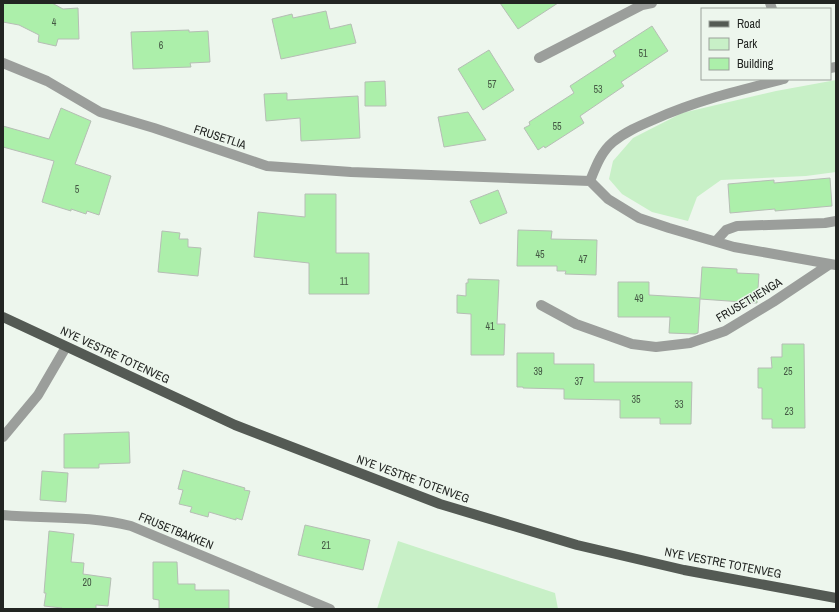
<svg xmlns="http://www.w3.org/2000/svg" width="839" height="612" font-family="'Archivo Narrow',sans-serif">
  <style>
    .green { fill: #c8f0c7 }
    .building { fill: #acefaa; stroke: #b6beb5 }
    .lines { fill: none; stroke-linecap: round; stroke-linejoin: round }
    .minor { stroke: #9b9e9b; stroke-width: 10 }
    .major { stroke: #545a54; stroke-width: 10 }
    .labels { text-anchor: middle; dominant-baseline: central; stroke-width: 3; stroke-linejoin: round; paint-order: stroke }
    .number-label { font-size: 10px; fill: #445844 }
    .street-label { font-size: 12px; fill: #222522; stroke: #edf6ed }
  </style>
  <rect width="100%" height="100%" fill="#edf6ed"/>
  <path class="green" d="M836,80V172L806,176L721,180L697,197L688,221L652,212L622,194L609,179L613,161L633,138L682,113L776,91Z
    M398,541L555,593L558,609H377Z"/>
  <path class="building" d="M3,3H52L63,9L78,8L79,39H58L56,46L38,42L39,35L19,25L3,22Z
    M500,3H558L518,29Z
    M326,11L330,29L351,24L356,43L281,59L272,19L292,14L293,18Z
    M652,26L668,51L621,82L624,86L580,116L584,123L545,148L544,146L538,150L524,128L530,125L529,122L574,93L570,86L616,56L613,51Z
    M189,30V32L208,31L210,62L190,63L191,67L133,69L131,32Z
    M489,50L514,90L483,110L458,69Z
    M385,81L386,106H365V82Z
    M287,93V100L358,96L360,138L301,141L300,118L266,121L264,94Z
    M61,108L91,121L75,164L111,176L99,215L87,211L86,214L71,209V211L42,202L54,161L3,147V126L49,139Z
    M468,112L486,140L444,147L438,117Z
    M830,178L832,206L775,211V209L730,213L728,184L774,180V183Z
    M498,190L507,213L480,224L470,201Z
    M305,194H336V253H369V294H309V263L254,257L258,212L305,217Z
    M518,230L552,231L551,239L597,240L596,275L565,274L566,271H557V266H517Z
    M162,231L180,233L179,239H188V247L201,248L198,276L158,272Z
    M702,267L737,269V273L759,274L757,303L700,299L698,333L695,334L669,333L670,317H618V282H649V295L700,298Z
    M468,279L499,280L497,324H505L504,355H471V314L457,313V295L466,296V283H468Z
    M782,344H804L805,428H772V419H762V388H758V368H772L771,357H782Z
    M517,353H554V364H594V382H692L691,424H660V418H620V400L564,399V389L523,388V387H517Z
    M129,432L130,463L99,464V468H64V434Z
    M183,470L245,488L244,490L250,491L242,520L236,518V520L209,512L208,517L190,512L192,507L179,504L183,490L178,489Z
    M42,471L68,473L66,502L40,500Z
    M305,525L370,540L363,570L298,555Z
    M49,531L74,534L71,562L84,563L83,574L111,578L108,606L96,605V609H62V608L44,606L46,593H44Z
    M153,562H177L178,584H195V590H229V609H159V600L153,599Z"/>
  <g class="lines">
    <path class="minor" d="M770,3L772,9
      M539,58L642,5L652,3
      M3,63L47,81L100,112L154,128L267,166L351,172L590,181L608,199L639,218L669,228L734,247L836,265
      M830,68L836,67
      M590,181C596,166 601,152 613,142C625,132 639,126 653,120C695,101 740,90 784,79
      M716,241L726,230L737,226L825,223L836,221
      M541,305L576,324L632,344L656,347L690,343L725,331L773,302L830,264
      M3,437L38,395L66,347
      M3,515C45,519 89,515 131,526L330,609"/>
    <path class="major" d="M3,317L235,425L440,504L577,545L684,570L836,598"/>
  </g>
  <g class="labels">
    <g class="number-label">
      <text x="54" y="22">4</text>
      <text x="161" y="45">6</text>
      <text x="643" y="53">51</text>
      <text x="492" y="84">57</text>
      <text x="598" y="89">53</text>
      <text x="557" y="126">55</text>
      <text x="77" y="189">5</text>
      <text x="540" y="254">45</text>
      <text x="583" y="259">47</text>
      <text x="344" y="281">11</text>
      <text x="639" y="298">49</text>
      <text x="490" y="326">41</text>
      <text x="538" y="371">39</text>
      <text x="788" y="371">25</text>
      <text x="579" y="381">37</text>
      <text x="636" y="399">35</text>
      <text x="679" y="404">33</text>
      <text x="789" y="411">23</text>
      <text x="326" y="545">21</text>
      <text x="87" y="582">20</text>
    </g>
    <g class="street-label">
      <text transform="translate(220 137) rotate(18)">FRUSETLIA</text>
      <text transform="translate(749 300) rotate(-31)">FRUSETHENGA</text>
      <text transform="translate(115 355) rotate(25)">NYE VESTRE TOTENVEG</text>
      <text transform="translate(413 479) rotate(20)">NYE VESTRE TOTENVEG</text>
      <text transform="translate(176 531) rotate(22)">FRUSETBAKKEN</text>
      <text transform="translate(723 563) rotate(11)">NYE VESTRE TOTENVEG</text>
    </g>
  </g>
  <rect width="839" height="612" fill="none" stroke="#222522" stroke-width="8"/>
  <rect x="701" y="8" width="130" height="72" fill="#edf6ed" stroke="#9ca29c"/>
  <rect x="709" y="21" width="20" height="6" fill="#545a54" stroke="#9ca29c"/>
  <text x="737" y="28" font-size="12" fill="#222522">Road</text>
  <rect x="709" y="38" width="20" height="12" fill="#c8f0c7" stroke="#9ca29c"/>
  <text x="737" y="48" font-size="12" fill="#222522">Park</text>
  <rect x="709" y="58" width="20" height="12" fill="#acefaa" stroke="#9ca29c"/>
  <text x="737" y="68" font-size="12" fill="#222522">Building</text>
</svg>
